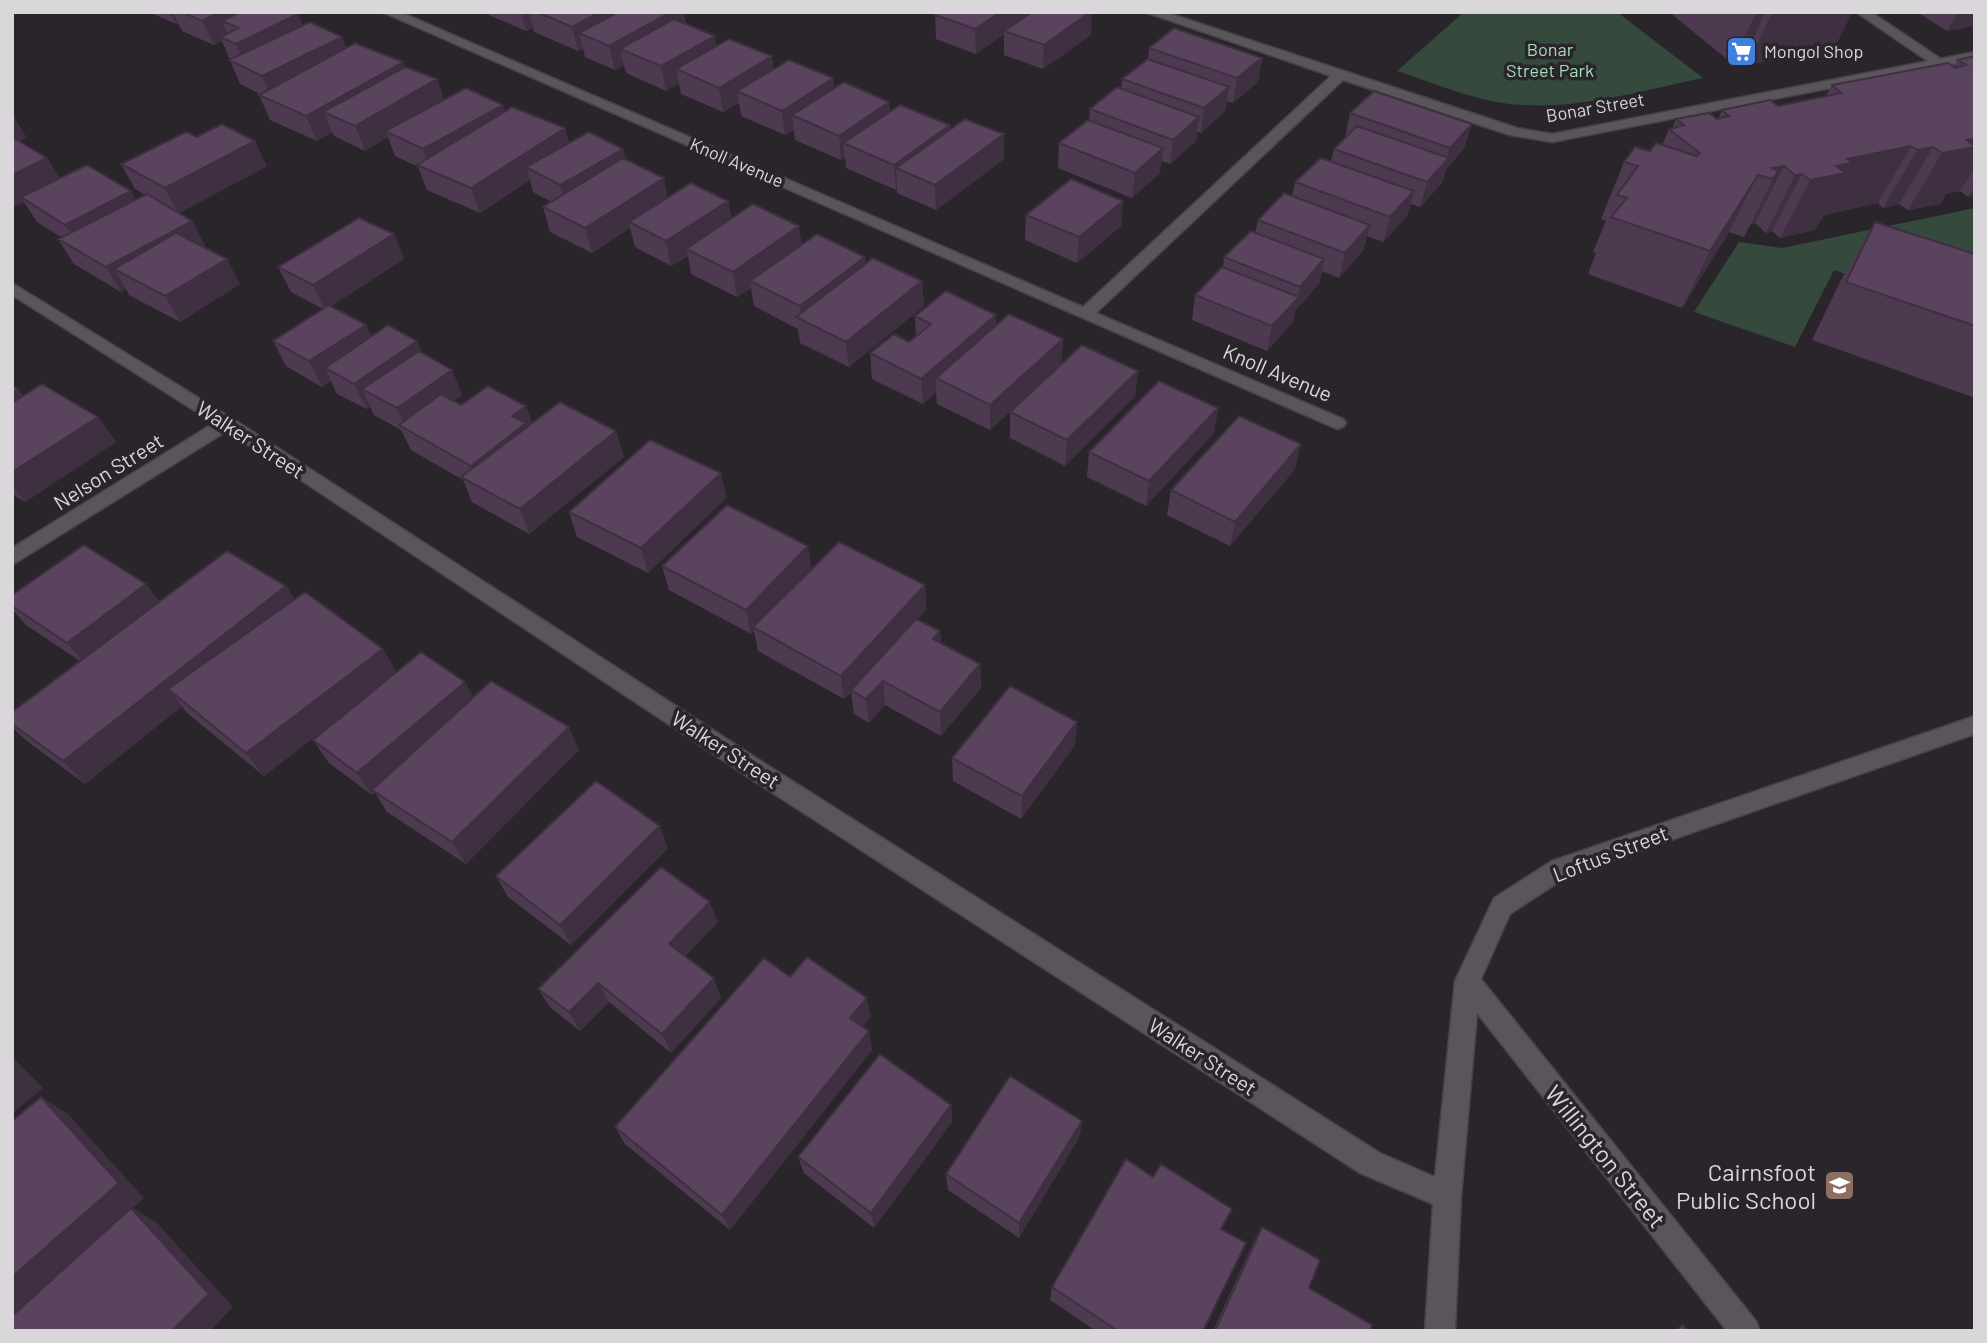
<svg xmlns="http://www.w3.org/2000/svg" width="1987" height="1343" font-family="Barlow,sans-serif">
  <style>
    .green { fill: #36493d }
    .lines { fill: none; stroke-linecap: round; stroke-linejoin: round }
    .lane-casing { stroke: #474247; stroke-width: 3 }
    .street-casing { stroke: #474247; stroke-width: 3 }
    .lane { fill: #5a545b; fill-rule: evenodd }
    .street { fill: #5a545b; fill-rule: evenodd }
    .wall { fill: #4d3a50 }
    .shaded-wall { fill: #3e2f41 }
    .building { fill: #59435d; stroke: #3e2f41; stroke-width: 2 }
    .labels { text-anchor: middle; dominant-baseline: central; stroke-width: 7; stroke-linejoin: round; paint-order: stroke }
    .far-park-label { font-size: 18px; fill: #a2deb7; stroke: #2a252b }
    .far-poi-label { font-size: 18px; fill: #dad7db; stroke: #2a252b; text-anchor: start }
    .far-street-label { font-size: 18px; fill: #dad7db; stroke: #2a252b }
    .street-label { font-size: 21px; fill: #dad7db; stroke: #2a252b }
    .near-street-label { font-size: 24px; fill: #dad7db; stroke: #2a252b }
    .near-poi-label { font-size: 24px; fill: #dad7db; stroke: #2a252b; text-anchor: end }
  </style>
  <rect width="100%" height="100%" fill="#2a252b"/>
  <path class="green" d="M1464,12H1617L1703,78C1644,90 1582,109 1522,105C1479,103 1437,84 1397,71Z
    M1975,208V318L1834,270L1795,347L1694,312L1739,242L1782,248Z"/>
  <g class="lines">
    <defs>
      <path id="lane" d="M1856,12H1871L1947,63L1945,66H1935Z"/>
      <path id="street" d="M382,12H400L1083,307L1331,76L1145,12H1165L1517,128L1552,134L1975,52V60L1552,142L1510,135L1343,80L1096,313L1343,419L1346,423L1343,427L1337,429Z
        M12,283L233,419L764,763L1380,1153L1435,1177L1455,981L1494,898L1552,861L1975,716V734L1568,876L1510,914L1481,979L1756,1321L1760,1331H1727L1477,1013L1461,1196L1455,1331H1425L1433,1204L1360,1173L748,777L227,431L12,565V548L214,423L12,295Z"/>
    </defs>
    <use href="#lane" class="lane-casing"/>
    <use href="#street" class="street-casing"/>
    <use href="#lane" class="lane"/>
    <use href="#street" class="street"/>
  </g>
  <path class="wall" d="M149,12H294L298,14L302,25L347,48L404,67L437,79L444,99L505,111L569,143L623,149L626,160L668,197L728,201L731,218L802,244L922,281L924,306L849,367L800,343L798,329L754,306L751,288L737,297L691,274L688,256L671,266L635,247L630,228L592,253L550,232L543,207L552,202L533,192L530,180L480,213L427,190L418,167L395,156L388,137L365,151L334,136L332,132L317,141L270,120L259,95L260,94L240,84L222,41L214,45L182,31L178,23L176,24Z
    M489,12H684L686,24L716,46L772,56L773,69L833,78L834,88L889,102L890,112L951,129L1004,134V159L936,210L897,193V189L896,190L846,168L845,158L841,160L795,140L794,130L785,135L741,116L739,103L723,112L681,94L679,84L666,91L626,73L624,65L615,70L585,57L583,48L578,51L534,32L533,28L526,31L489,15Z
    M1669,12H1852L1835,47L1748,65L1743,62L1733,64Z
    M1917,12H1975V26L1947,31Z
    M935,15L1091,35L1043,69L1004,55V34L976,54L936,39Z
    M1149,48L1262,58L1258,82L1233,103L1227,101L1225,111L1201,133L1197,132L1196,141L1170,164L1161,161L1160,173L1132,198L1058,168L1059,143L1089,121L1090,109L1121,88L1122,79L1148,59Z
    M1975,56V196L1968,197L1960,191L1946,194L1940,204L1908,210L1899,204L1883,208L1878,203L1824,215L1815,230L1780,238L1772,231L1766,233L1755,223L1751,224L1744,237L1729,232L1682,308L1588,274L1596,253L1593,252L1606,221L1601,219L1624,162L1662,145L1669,129L1672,128L1676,119H1718L1722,110L1778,106L1826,96L1832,85L1954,67L1958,60Z
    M1350,113L1464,149L1446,169L1442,183L1420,207L1411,204L1407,216L1383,242L1367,236L1363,251L1339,278L1322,271L1319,284L1295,311L1293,322L1267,351L1192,320L1195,295L1223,267L1224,257L1255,233L1258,220L1292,196L1295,182L1331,161L1334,149L1345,138Z
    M12,114L26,137L19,141L47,158L60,179L131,191L136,200L146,195L135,189L121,164L197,137L267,166L179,213L192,221L205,246L203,247L240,284L180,322L129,295L126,289L121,292L74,264L58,239L61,237L37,222L24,202L12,207Z
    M1123,201L1121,226L1077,263L1025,240L1026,215Z
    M1875,222L1975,254V398L1812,340L1841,280Z
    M394,234L404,259L331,306L371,337L423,353L452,370L462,395L454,401L461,405L532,423L616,431L624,457L529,534L472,502L463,480L411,450L401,430L374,415L370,406L367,409L337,394L331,381L322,387L286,366L273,341L323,309L291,292L278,267Z
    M996,315V325L1063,339L1061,364L990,430L937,404L936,392L923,404L872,379L870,353L909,342L916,337L915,316Z
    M1138,371L1135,396L1065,466L1010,438V412Z
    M12,386L23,396L98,417L116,442L25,502L12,494Z
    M1218,408L1214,433L1146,506L1087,477L1089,452Z
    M1295,469L1230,546L1167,515L1171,490Z
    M721,473L726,498L648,573L577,537L569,512Z
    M662,566L812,569L925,585L926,610L917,619L940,631L941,643L980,664L981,688L941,736L885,705L869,723L854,714L851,692L844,699L758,651L754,631L751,634L669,590Z
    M146,584L159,602L286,586L294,599L383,649L396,672L465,682L473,697L579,750L466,864L387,812L375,793L372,795L329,763L313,740L361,701L264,776L187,713L182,706L85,784L27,741L12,727V712L80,661L26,625L12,609V595Z
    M1077,722L1075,745L1021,819L953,781L952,758Z
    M668,848L571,945L508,897L496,876Z
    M718,922L685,956L721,998L671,1053L609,1002L580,1031L551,1008L538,989Z
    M790,977L871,1017L862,1026L869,1031L872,1050L730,1230L625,1144L615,1127Z
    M951,1105L952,1122L874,1228L804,1173L798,1157Z
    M1082,1121L1079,1138L1019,1238L948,1190L946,1174Z
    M1262,1227L1309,1288L1370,1331H1213L1254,1241Z
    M1222,1229L1203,1331H1096L1050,1300L1052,1287Z"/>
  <path class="shaded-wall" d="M170,12H173L178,23L176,24Z
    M220,12H268L239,28L222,21L229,37H220L222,41L214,45L202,21Z
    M521,12H529L533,28L526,31Z
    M600,12H632L579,33L583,48L578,51L572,27Z
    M671,12H684L687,30L620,49L624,65L615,70L609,46Z
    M1001,12H1035L1004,31V34L976,54L975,29Z
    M1090,12H1092L1091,35L1043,69L1044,45Z
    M1756,12H1765L1743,62L1733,64Z
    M1772,12H1852L1835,47L1748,65Z
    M1958,12H1975V26L1947,31Z
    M298,14L307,38L247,69L236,44Z
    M715,36L719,61L676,69L679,84L666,91L661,66Z
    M342,37L352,61L272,101L262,76Z
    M772,56L775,81L737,91L739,103L723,112L719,88Z
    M1262,58L1258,82L1233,103L1237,78Z
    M403,62L411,87L323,112L332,132L317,141L306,116Z
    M833,78L835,102L792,115L794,130L785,135L782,111Z
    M437,79L446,104L385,131L388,137L365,151L355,126Z
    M1229,87L1225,111L1201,133L1204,108Z
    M889,102L891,126L843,143L845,158L841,160L839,136Z
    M503,105L510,130L430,170L423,149Z
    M12,114L26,137L12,144Z
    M1199,117L1196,141L1170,164L1173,140Z
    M1472,124L1464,149L1446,169L1442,183L1420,207L1427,182L1446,161L1450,148Z
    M950,125L951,150L896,168L897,189L896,190L894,165Z
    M565,128L572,153L526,167L530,180L480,213L471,188Z
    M1004,134V159L936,210L935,185Z
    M1975,139V168L1960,191L1946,194L1940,204L1908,210L1942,153L1967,140Z
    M255,141L267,166L178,213L165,188Z
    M1911,146L1878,203L1824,215L1815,230L1780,238L1810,180L1847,159Z
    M1933,147L1899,204L1883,208L1917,150Z
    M1163,148L1160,173L1132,198L1135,173Z
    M623,149L629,173L567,210L560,185Z
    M47,158L62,183L21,197L24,202L12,207V175Z
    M1784,166L1755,223L1751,224L1744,237L1773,179L1772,168Z
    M1802,174L1772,231L1766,233L1795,175Z
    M1758,175L1729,232L1682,308L1710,251Z
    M664,178L669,203L629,222L630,228L592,253L585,228Z
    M1975,187V196L1968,197Z
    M131,191L145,216L81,250L65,225Z
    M1414,191L1407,216L1383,242L1390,217Z
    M728,201L733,226L686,249L688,256L671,266L666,241Z
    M1123,201L1121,226L1077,263L1079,237Z
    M192,221L205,246L139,282L114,269L126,289L121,292L106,267Z
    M1370,225L1363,251L1339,278L1345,253Z
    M799,226L803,251L750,281L751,288L737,297L733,272Z
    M394,234L404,259L325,310L313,285Z
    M865,257L868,282L801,320L800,306Z
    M227,259L240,284L180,322L165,296Z
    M1324,259L1319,284L1295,311L1293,322L1267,351L1272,326L1298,298L1300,287Z
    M922,281L924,306L849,367L846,342Z
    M996,315V340L936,378V392L923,404L921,379Z
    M366,325L377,350L325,368L331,381L322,387L309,361Z
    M1063,339L1061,364L990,430V405Z
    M417,341L428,366L362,389L370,406L367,409L354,384Z
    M452,370L462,395L411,432L406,429L397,408Z
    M1138,371L1135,396L1065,466L1067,440Z
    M18,389L36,414L12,429V392Z
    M526,406L535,431L480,487L471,466L512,416Z
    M1218,408L1214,433L1146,506L1149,481Z
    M98,417L116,442L25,502L12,486V472Z
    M616,431L624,457L529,534L520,509Z
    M1301,444L1295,469L1230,546L1235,522Z
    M721,473L726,498L648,573L641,548Z
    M808,546L812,571L753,627L754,631L751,634L746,610Z
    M146,584L165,609L88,667L67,643Z
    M925,585L926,610L844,699L841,676Z
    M286,586L301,610L168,689L182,706L85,784L63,761Z
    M940,631L941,655L933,639Z
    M383,649L397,673L264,776L246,753Z
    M980,664L981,688L941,736L940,712Z
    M883,681L885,705L869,723L866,699Z
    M465,682L477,705L372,790L375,793L372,795L357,773Z
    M1077,722L1075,745L1021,819L1022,796Z
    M569,727L579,750L466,864L452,842Z
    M660,826L668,848L571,945L560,925Z
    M710,902L718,922L678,964L669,944Z
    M714,978L721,998L671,1053L662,1034Z
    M598,983L609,1002L580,1031L569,1012Z
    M867,998L871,1017L854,1037L850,1018Z
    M869,1031L872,1050L730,1230L722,1215Z
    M12,1056L43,1088L12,1114Z
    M41,1097L68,1114L144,1198L133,1208L157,1223L233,1307L210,1331H172L12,1317V1277Z
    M951,1105L952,1122L874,1228L871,1213Z
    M1082,1121L1079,1138L1019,1238V1223Z"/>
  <path class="building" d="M182,12H220L202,21Z
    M240,12H294L298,14L236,44L220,37L239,28L222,21Z
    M537,12H600L572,27Z
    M618,12H671L609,46L579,33Z
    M940,12H1001L975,29L935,15Z
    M1032,12H1090L1044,45L1004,31Z
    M674,19L715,36L661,66L620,49Z
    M310,22L342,37L262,76L229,60Z
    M1174,28L1262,58L1237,78L1149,48Z
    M729,39L772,56L719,88L676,69Z
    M355,43L403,62L306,116L259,95Z
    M1975,56V139L1967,140L1975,147L1942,153L1933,147L1917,150L1911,146L1847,159L1853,163L1836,166L1846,173L1810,180L1802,174L1795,175L1784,166L1772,168L1778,171L1773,179L1758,175L1710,251L1611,217L1627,198L1617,195L1638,166L1624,162L1635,147L1650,151L1656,143L1697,156L1700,153L1669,129L1684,125L1676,119L1709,113L1717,119L1729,116L1722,110L1770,100L1778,106L1841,93L1832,85L1948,63L1955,68L1966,65L1958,60Z
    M1148,59L1229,87L1204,108L1122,79Z
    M789,60L833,78L782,111L737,91Z
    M405,67L437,79L355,126L323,112Z
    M844,82L889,102L839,136L792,115Z
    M1117,87L1199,117L1173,140L1090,109Z
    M466,88L503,105L423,149L385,131Z
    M1374,91L1472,124L1450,148L1350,113Z
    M900,105L950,125L894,165L843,143Z
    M512,107L565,128L471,188L417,165Z
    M965,119L1004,134L935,185L896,168Z
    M1088,120L1163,148L1135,173L1059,143Z
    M222,124L255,141L165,188L121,164L186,132L197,137Z
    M1357,126L1449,158L1427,182L1334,149Z
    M589,132L623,149L560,185L526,167Z
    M12,137L47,158L12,175Z
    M623,158L664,178L585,228L543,207Z
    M1321,158L1414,191L1390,217L1295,182Z
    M87,165L131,191L65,225L21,197Z
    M1071,179L1123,201L1079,237L1026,215Z
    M691,183L728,201L666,241L629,222Z
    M1284,193L1370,225L1345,253L1258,220Z
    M147,194L192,221L106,267L58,239Z
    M753,204L799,226L733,272L686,249Z
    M359,218L394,234L313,285L278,267Z
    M1875,222L1975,254V326L1846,282Z
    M1251,231L1324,259L1300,287L1224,257Z
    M176,233L227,259L165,296L114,269Z
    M817,234L865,257L800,306L750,281Z
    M873,258L922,281L846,342L796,317Z
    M1222,267L1299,297L1272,326L1195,295Z
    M946,291L996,315L921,379L870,353L894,334L909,342L931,324L915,316Z
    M329,305L366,325L309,361L273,341Z
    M1009,314L1063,339L990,405L936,378Z
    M388,325L417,341L354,384L325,368Z
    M1082,345L1138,371L1067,440L1010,412Z
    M419,351L452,370L397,408L362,389Z
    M1159,381L1218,408L1149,481L1089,452Z
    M42,384L98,417L12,472V403Z
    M12,386L18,389L12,392Z
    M488,386L526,406L512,416L526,423L471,466L399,425L441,394L461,405Z
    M560,402L616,431L520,509L461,477Z
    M1239,416L1301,444L1235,522L1171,490Z
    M650,440L721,473L641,548L569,512Z
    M727,505L808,546L746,610L662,566Z
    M839,542L925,585L841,676L753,627Z
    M84,545L146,584L67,643L12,606V595Z
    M227,551L286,586L63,761L12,724V712Z
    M305,592L383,649L246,753L168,689Z
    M916,619L940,631L933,639L980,664L940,712L883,681L866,699L851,690Z
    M421,652L465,682L357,773L313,740Z
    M491,681L569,727L452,842L372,790Z
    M1010,686L1077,722L1022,796L952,758Z
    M596,781L660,826L560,925L496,876Z
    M661,867L710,902L669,944L714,978L662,1034L598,983L569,1012L538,989Z
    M807,957L867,998L850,1018L869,1031L722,1215L615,1127L764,958L790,977Z
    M880,1054L951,1105L871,1213L798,1157Z
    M1010,1076L1082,1121L1019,1223L946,1174Z
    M41,1097L119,1183L12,1277V1121Z
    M1126,1159L1153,1177L1161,1164L1232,1209L1221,1229L1246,1243L1203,1331H1118L1052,1287Z
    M131,1208L209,1294L172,1331H12V1316Z
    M1262,1227L1320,1260L1309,1288L1372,1325L1370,1331H1215Z
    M1683,1325L1688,1331H1675Z"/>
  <defs>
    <symbol id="supermarket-square" viewBox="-11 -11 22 22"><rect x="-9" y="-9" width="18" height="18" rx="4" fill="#3f7fe0" stroke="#2a252b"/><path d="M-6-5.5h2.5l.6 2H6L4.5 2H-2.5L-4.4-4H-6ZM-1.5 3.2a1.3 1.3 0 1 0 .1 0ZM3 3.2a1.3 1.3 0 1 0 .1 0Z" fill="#fff"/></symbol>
    <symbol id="school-square" viewBox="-11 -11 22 22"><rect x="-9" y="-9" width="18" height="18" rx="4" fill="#8d6e63" stroke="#2a252b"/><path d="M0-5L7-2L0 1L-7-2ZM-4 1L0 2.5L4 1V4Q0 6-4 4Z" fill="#fff"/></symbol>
  </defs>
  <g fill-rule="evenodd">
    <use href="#supermarket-square" x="1724" y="34" width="35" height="35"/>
    <use href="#school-square" x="1822" y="1168" width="35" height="35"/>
  </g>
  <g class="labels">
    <g class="far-park-label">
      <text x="1550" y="49">Bonar<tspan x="1550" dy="21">Street Park</tspan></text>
    </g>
    <g class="far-poi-label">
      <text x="1764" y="51">Mongol Shop</text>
    </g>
    <g class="far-street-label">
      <text transform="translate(1595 107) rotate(-10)">Bonar Street</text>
      <text transform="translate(737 162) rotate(23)">Knoll Avenue</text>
    </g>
    <g class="street-label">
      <text transform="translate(1278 372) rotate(23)">Knoll Avenue</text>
      <text transform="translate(251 439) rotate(33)">Walker Street</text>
      <text transform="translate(108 471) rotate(-32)">Nelson Street</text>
      <text transform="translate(726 749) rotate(33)">Walker Street</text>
      <text transform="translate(1610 853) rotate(-21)">Loftus Street</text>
      <text transform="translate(1203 1056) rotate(33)">Walker Street</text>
    </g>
    <g class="near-street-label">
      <text transform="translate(1606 1156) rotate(51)">Willington Street</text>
    </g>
    <g class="near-poi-label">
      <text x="1816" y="1171">Cairnsfoot<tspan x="1816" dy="28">Public School</tspan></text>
    </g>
  </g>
  <rect width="1987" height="1343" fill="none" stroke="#dad7db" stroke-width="28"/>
</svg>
